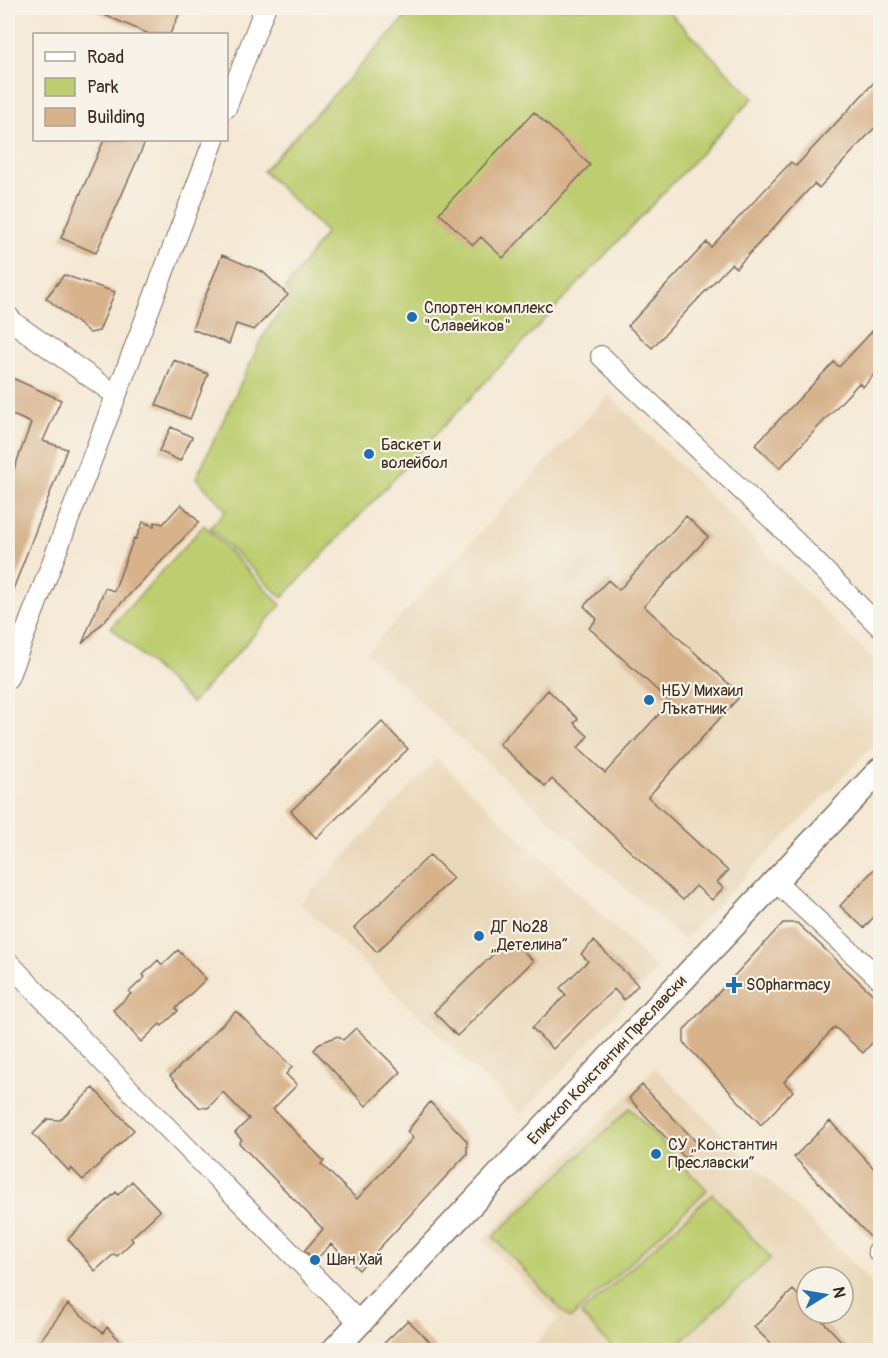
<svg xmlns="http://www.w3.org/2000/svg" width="888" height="1358" font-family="Pangolin,sans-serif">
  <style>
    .built { fill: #ead8ba; fill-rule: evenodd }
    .green { fill: #bdcd6f; stroke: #7c7c46; stroke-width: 1.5 }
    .building { fill: #d7b28b }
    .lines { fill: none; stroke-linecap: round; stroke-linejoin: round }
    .minor-casing { stroke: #7c6c5e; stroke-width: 22 }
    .tertiary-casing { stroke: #7c6c5e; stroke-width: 27 }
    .minor { stroke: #fff; stroke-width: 20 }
    .tertiary { stroke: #fff; stroke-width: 24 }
    .poi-dot { fill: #1f6fb2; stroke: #f7f3e8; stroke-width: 2 }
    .labels { text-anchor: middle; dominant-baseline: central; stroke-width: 4.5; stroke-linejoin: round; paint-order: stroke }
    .poi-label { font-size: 16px; fill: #3b2a1e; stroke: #f7f3e8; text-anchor: start }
    .street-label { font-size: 16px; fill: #3b2a1e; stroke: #f7f3e8 }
  </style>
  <rect width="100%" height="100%" fill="#f7f3e8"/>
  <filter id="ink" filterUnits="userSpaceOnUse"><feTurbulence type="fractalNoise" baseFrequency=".0167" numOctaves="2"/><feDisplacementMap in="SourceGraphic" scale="12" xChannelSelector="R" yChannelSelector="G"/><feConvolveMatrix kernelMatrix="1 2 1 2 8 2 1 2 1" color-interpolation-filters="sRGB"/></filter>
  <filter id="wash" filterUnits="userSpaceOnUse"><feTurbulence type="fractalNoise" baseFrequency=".008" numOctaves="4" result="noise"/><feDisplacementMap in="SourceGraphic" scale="24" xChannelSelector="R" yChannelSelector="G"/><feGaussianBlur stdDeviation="1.35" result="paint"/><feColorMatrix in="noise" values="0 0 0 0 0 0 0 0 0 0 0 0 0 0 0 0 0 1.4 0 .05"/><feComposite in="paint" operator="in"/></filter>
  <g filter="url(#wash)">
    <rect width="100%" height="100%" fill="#f5e8d4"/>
    <path class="built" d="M609,395L880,666V739L683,940L366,653Z
      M437,759L658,969L521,1114L300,903Z
      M655,1068L880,1290V1350H530L559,1319L483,1240ZM807,1277H843V1313H807Z"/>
    <path class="green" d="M414,8H665L753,98L282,598L210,528L226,510L196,478L262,338L290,296L286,288L326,232L263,171Z
      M204,525L281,605L192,703L111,627Z
      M630,1108L707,1190L570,1319L493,1237Z
      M712,1194L771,1258L671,1350H614L581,1314Z"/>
    <g id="blocks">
      <path class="building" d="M88,8H182L170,34H149Z
        M880,76V122L819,188L814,184L736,268L731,264L652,348L628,326L707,242L711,247L791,162L796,166Z
        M534,112L590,165L503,258L481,237L473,245L439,213Z
        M104,140H146L96,253L61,238Z
        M222,255L263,272L288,295L254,330L236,324L229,344L192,329Z
        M64,275L115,292L99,331L90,333L46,298Z
        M880,323V368L863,387L859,383L780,468L755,445L834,362L839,367Z
        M174,360L208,374L190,419L156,405Z
        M8,376L61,400L43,441L67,449L9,600H8V486L31,423L8,413Z
        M171,427L192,437L180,461L159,451Z
        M181,504L199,522L82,644L105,588L114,591L134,538L136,539L143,522L154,526L155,522L163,524Z
        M686,516L708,537L644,606L741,695L648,797L728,871L717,882L723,888L712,900L696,886L683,900L552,779L545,786L499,744L548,690L578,719L574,723L588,736L578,748L605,773L670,702L589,628L597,619L584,606L608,580L619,590Z
        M382,722L408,749L316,838L291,811Z
        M430,855L453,878L377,952L354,928Z
        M880,863V910L864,928L840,906Z
        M783,923H797L880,1001V1034L863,1053L835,1027L784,1082L793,1091L761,1125L684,1043V1030Z
        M510,938L533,961L457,1036L434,1012Z
        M594,941L638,985L624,1000L614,989L553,1049L532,1028L566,995L560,988L588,961L581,954Z
        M178,950L206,979L176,1008L178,1011L162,1026L160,1024L141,1042L113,1010L131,994L129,992L145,977L143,975L158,960L162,965Z
        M236,1011L292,1067L286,1074L297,1085L273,1109L324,1161L321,1164L357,1199L413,1138L407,1132L430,1102L467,1141V1154L359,1270L331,1244L315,1261L305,1250L323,1229L239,1143L242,1140L235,1133L249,1119L223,1092L208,1108L199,1107L170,1076Z
        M356,1028L401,1072L366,1106L314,1050L320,1043L338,1036L343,1040Z
        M642,1085L699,1145L685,1158L629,1098Z
        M93,1088L134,1130L83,1180L71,1168L69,1171L33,1134L48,1119L60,1120Z
        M830,1121L880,1175V1238L873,1240L794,1157Z
        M132,1181L160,1211L131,1238L133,1241L117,1256L114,1254L95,1271L68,1239L116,1192L118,1195Z
        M793,1290L807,1304V1313H815L850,1350H777L754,1327Z
        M68,1304L103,1333L107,1327L129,1350H33Z
        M408,1320L438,1350H377Z"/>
    </g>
  </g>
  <g filter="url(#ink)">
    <use href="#blocks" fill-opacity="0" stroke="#7c6c5e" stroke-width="1.5"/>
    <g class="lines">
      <defs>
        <path id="minor" d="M226,108L265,8
          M8,316L14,323L116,395
          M601,356L795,541L880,627
          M8,678L214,140
          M775,881L880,979
          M8,962L130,1090L360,1323
          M878,1251L880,1250"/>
        <path id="tertiary" d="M334,1350L880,770"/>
      </defs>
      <use href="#minor" class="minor-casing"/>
      <use href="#tertiary" class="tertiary-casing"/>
      <use href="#minor" class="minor"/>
      <use href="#tertiary" class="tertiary"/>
    </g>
  </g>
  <g class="poi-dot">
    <circle cx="412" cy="317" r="6"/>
    <circle cx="369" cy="454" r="6"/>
    <circle cx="649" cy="700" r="6"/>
    <circle cx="479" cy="936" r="6"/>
    <path d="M731 976h6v6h6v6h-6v6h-6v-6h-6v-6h6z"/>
    <circle cx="656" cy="1154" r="6"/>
    <circle cx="315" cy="1260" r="6"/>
  </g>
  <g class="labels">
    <g class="poi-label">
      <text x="424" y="308">Спортен комплекс<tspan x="424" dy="18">"Славейков"</tspan></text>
      <text x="381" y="445">Баскет и<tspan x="381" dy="18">волейбол</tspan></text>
      <text x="661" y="691">НБУ Михаил<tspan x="661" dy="18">Лъкатник</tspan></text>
      <text x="491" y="927">ДГ №28<tspan x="491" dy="18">„Детелина“</tspan></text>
      <text x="746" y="985">SOpharmacy</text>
      <text x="668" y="1145">СУ „Константин<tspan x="668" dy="18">Преславски“</tspan></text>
      <text x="327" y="1260">Шан Хай</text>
    </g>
    <g class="street-label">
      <text transform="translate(607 1060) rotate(-47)">Епископ Константин Преславски</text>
    </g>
  </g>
  <rect width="888" height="1358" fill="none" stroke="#f7f3e8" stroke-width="30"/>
  <rect x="33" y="33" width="195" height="108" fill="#f7f3e8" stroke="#aca397" stroke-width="1.5"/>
  <rect x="45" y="52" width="30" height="9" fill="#ffffff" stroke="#aca397" stroke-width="1.5"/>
  <text x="87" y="63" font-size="18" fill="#3b2a1e">Road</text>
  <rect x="45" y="78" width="30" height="18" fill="#bdcd6f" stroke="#aca397" stroke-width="1.5"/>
  <text x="87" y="93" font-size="18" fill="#3b2a1e">Park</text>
  <rect x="45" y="108" width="30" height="18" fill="#d7b28b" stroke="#aca397" stroke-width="1.5"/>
  <text x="87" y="123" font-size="18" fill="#3b2a1e">Building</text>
  <g transform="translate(825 1295) rotate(79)"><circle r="28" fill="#f7f3e8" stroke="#aca397" stroke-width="1.5"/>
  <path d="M0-4.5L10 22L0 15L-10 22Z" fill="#1f6fb2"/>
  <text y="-9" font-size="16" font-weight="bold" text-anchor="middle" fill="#3b2a1e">N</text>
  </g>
</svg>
